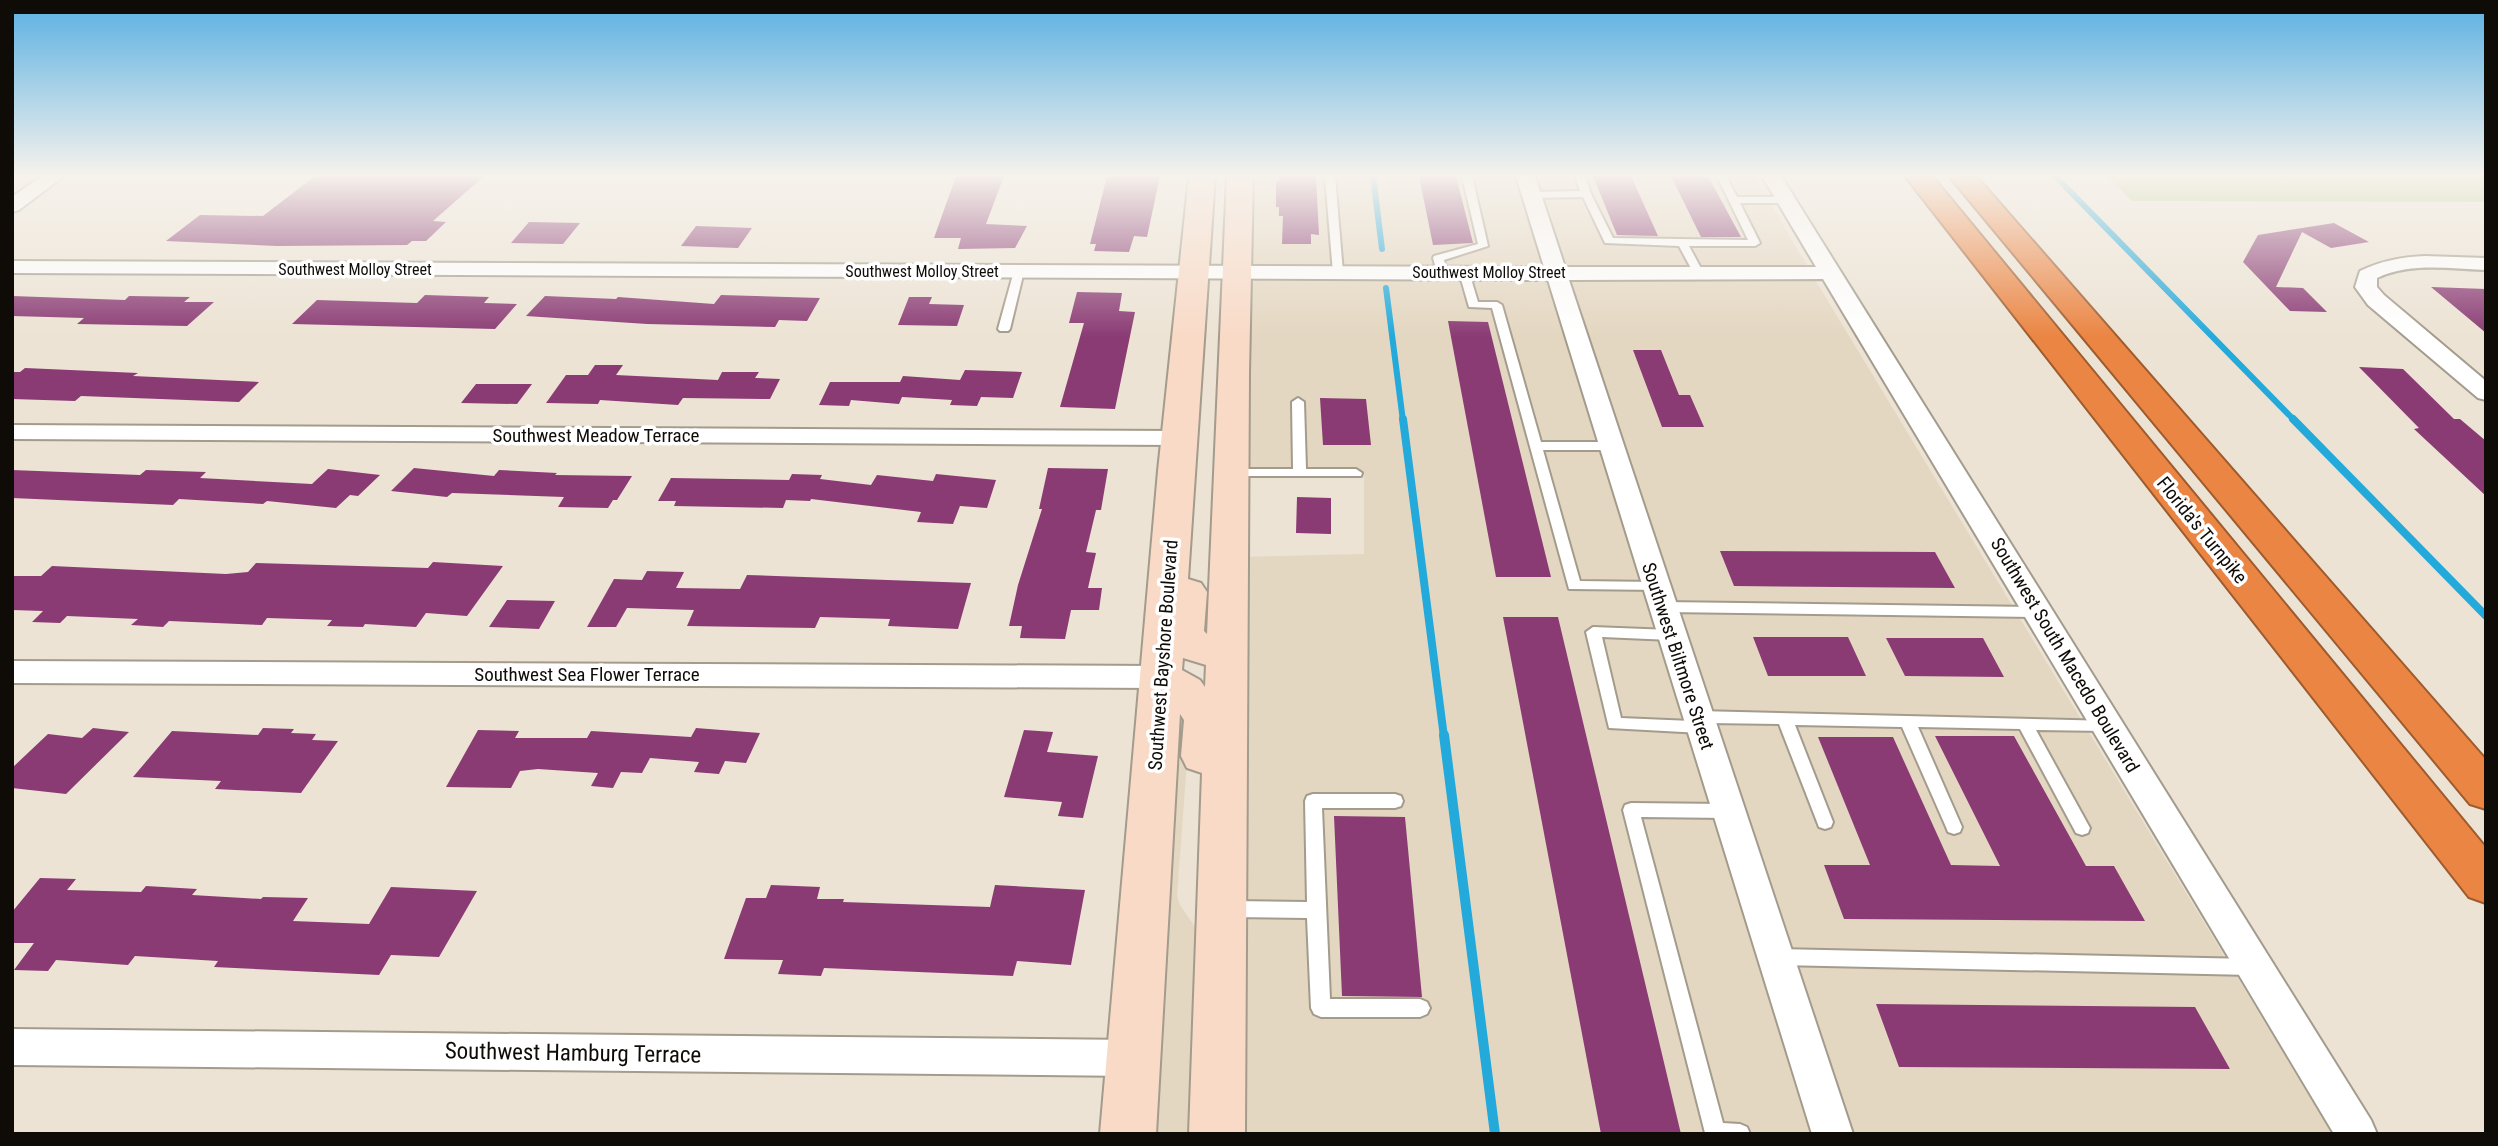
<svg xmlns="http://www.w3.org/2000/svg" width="2498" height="1146" font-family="'Roboto Condensed',sans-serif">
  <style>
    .built { fill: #e4d7c1 }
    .green { fill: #b1ca7f }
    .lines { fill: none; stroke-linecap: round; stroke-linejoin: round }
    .stream-far2 { stroke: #24a9db; stroke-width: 6 }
    .stream-far1 { stroke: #24a9db; stroke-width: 8 }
    .stream { stroke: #24a9db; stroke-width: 10 }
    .building { fill: #8a3b74 }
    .lane-casing { stroke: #a39b8c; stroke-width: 4 }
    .street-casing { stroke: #a39b8c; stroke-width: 4 }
    .secondary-casing { stroke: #a39b8c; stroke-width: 4 }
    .highway-casing { stroke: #9e5b2e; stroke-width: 4 }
    .lane { fill: #fff; fill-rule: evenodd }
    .street { fill: #fff; fill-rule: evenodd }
    .secondary { fill: #f9dac7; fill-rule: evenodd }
    .highway { fill: #eb8543; fill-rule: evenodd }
    .labels { text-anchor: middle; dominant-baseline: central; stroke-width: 7; stroke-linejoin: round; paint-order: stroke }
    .far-street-label { font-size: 16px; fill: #0f0c07; stroke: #fff }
    .street-label { font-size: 19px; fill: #0f0c07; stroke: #fff }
    .near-street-label { font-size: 23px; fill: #0f0c07; stroke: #fff }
  </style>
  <rect width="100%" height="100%" fill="#ece3d4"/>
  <path class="built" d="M1249,176H1516L1544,266L1249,268Z
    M1535,176H1754L1808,267L1565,266Z
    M1548,277L1811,1134H1237L1242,557L1364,554V474L1243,475L1248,279Z
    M1569,277L1814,278L2332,1134H1852Z
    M1177,706L1190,722L1177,896L1180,905L1202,937L1196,1134H1152Z"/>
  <path class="green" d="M2107,176H2486V202L2132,201Z"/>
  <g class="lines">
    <path class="stream-far2" d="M1373,176L1382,249
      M2055,176L2295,421
      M1386,288L1403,421"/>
    <path class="stream-far1" d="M1403,419L1444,737
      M2293,419L2486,616"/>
    <path class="stream" d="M1444,735L1495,1134"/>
  </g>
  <path class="building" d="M315,176H484L433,221L446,222L426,241H412L407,245L277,246L166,241L200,215L263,216Z
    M956,176H1004L986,224L1027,226L1015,248L958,249L961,238H934Z
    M1107,176H1160L1147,237L1134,236L1129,252L1094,251L1096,244H1090Z
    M1279,176H1316L1319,235L1311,234V244H1282L1283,216H1279V207H1276V181H1279Z
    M1419,176H1456L1473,243L1433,245Z
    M1593,176H1631L1658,236L1617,235Z
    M1671,176H1708L1741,237H1701Z
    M529,222L580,223L563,244L511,243Z
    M2334,223L2369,242L2331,248L2302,232L2276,287L2303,288L2327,312L2290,311L2243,262L2258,235Z
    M696,226L752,228L738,248L681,246Z
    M2431,287L2486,289V333Z
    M1077,292L1122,293L1119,311L1135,312L1115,409L1060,407L1084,323H1069Z
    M425,295L489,297L484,303L517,304L495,329L292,324L317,300L417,303Z
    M721,295L820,298L807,321L779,320L775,327L647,324L526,316L545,296L616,299L618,297L714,304Z
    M12,296L125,300L129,296L190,297L184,302H214L187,326L77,324L84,318L12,316Z
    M909,297H932L929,304L964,305L957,326L898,325Z
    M1448,321L1488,322L1551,577H1496Z
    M1633,350H1661L1679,395H1690L1704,427H1662Z
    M595,365H623L616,375L718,380L722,372H759L755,378L780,379L770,399L683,398L678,405L600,400L598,404L546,403L566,375H588Z
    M2359,367L2403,369L2454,419H2460L2486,441V496L2414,429L2419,428Z
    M25,368L138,373L133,376L259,382L239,402L81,396L75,401L12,399V372H20Z
    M965,370L1022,372L1013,398L981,397L977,406L950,405L952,400L902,397L899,404L851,400L849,406L819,405L830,382H900L903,376L960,380Z
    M476,384H532L517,404L461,403Z
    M1320,398L1366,399L1371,445H1323Z
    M414,468L494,476L499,470L557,473L555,475L632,476L617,500H613L608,508L558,507L564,497L452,493L447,497L391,491Z
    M1048,468L1108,469L1101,510H1096L1086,552L1096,553L1088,588H1102L1099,610H1071L1065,639L1020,638L1022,626H1009L1018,585L1042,509H1039Z
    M328,469L380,475L358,496L350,495L336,508L267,501L263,504L179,499L173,505L12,498V470L140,475L146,470L206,472L200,478L312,484Z
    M792,474L822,475L820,479L871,485L877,475L933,481L936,474L996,480L987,508L960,506L953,524L917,522L921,512L811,499L810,501L786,500L783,508L674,506L676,501H658L671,478L789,480Z
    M1297,497L1331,498V534L1296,533Z
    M1720,551L1935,552L1955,588L1734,586Z
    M433,562L503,566L467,616L426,613L416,627L365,624L363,627L327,626L332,620L267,618L262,625L169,621L163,627L131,625L138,619L67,616L60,623L32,622L43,611L12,610V576H41L52,566L226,574L248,572L256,563L428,568Z
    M647,571L684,572L676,588L740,589L747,575L971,583L958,629L888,626L890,619L820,617L815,628L687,626L694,610L627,608L616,627H587L614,579L642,580Z
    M507,600L555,601L539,629L489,627Z
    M1503,617H1558L1681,1134H1601Z
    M1753,637H1848L1866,676H1768Z
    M1886,638H1983L2004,677L1905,676Z
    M93,728L129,732L66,794L12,788V768L48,734L82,738Z
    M263,728L294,729L291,733L316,734L312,740L338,741L301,793L215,789L221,781L133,777L172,731L258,735Z
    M696,728L760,733L746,763L725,761L719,774L694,772L699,762L650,758L642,773L621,772L613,788L591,786L598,773L538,769L520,771L511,788L446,787L478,730L519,731L515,738H587L591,731L691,737Z
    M1024,730L1053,732L1047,752L1098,756L1083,818L1058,816L1062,802L1004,797Z
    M1935,736H2014L2086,866H2114L2145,921L1844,919L1824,865H1870L1818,737H1893L1951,865L2000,866Z
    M1334,816L1405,817L1422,997L1342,996Z
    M40,878L76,879L67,890L141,892L146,886L197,889L192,895L261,899L263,897L308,898L293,921L369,924L391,887L477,891L439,957L391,955L379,975L214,967L218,961L135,956L128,965L56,960L48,971L14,970L34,943H12V912Z
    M771,885L820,887L817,899H844L843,902L990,907L995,885L1085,890L1071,965L1017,961L1013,976L824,968L821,976L778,974L783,960L724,959L746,898H766Z
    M1876,1004L2195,1007L2230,1069L1899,1067Z"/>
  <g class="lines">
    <defs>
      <path id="lane" d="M1325,176H1335L1343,273L1338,276L1333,273Z
        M1462,176H1472L1488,246L1444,260L1447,272L1442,275L1437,272L1433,258L1434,256L1478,244Z
        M1575,176H1585L1591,194L1613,238L1748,240L1717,176H1726L1737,197H1786L1791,200L1786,203H1740L1760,243L1755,246H1689L1703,272L1698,275L1693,272L1679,246L1605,243L1583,197L1531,198L1526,195L1531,192L1580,191Z
        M1019,268L1024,271L1010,329L1008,331H1000L998,329L1014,271Z
        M1464,269L1469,272L1478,302H1497L1502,305L1541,442H1612L1618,446L1612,450H1543L1580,581L1656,582L1663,587L1661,590L1569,589L1492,308L1469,307L1459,272Z
        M1298,398L1304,402L1306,469H1356L1362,473L1361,476H1227L1226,473L1232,469H1293L1292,402Z
        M1663,602L2039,607L2046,612L2039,617L1663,612L1656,607Z
        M1593,627L1671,630L1676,631L1678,635L1676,639L1671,640L1602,637L1621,718L1692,721L1690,717L1692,713L1698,711L2112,721L2114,725L2112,729L2106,731L2036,730L2090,828L2088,833L2082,835L2076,833L2020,729L1918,727L1962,827L1960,832L1954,834L1948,832L1946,827L1902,727L1795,725L1833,822L1831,827L1825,829L1819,827L1779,724L1707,723L1709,727L1707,731L1701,733L1609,728L1586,632Z
        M1313,794H1395L1401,796L1403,801L1401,806L1395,808H1322L1330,999H1420L1427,1002L1430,1008L1427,1014L1420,1017H1321L1314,1014L1311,1008L1307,918L1230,917L1224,914L1221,909L1224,904L1230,901L1307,902L1305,801L1307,796Z
        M1631,803L1727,804L1733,806L1735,811L1733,816L1727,818L1641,817L1723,1123L1740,1124L1747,1127L1750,1134L1705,1133L1623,810L1625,805Z
        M1778,949L2251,959L2258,961L2260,967L2258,973L2251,975L1778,965L1771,963L1769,957L1771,951Z"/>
      <path id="street" d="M42,176H64L19,210L12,212V197Z
        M1516,176H1535L1565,267H1816L1762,176H1781L2371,1120L2377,1134H2334L1823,279L1569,280L1853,1134H1812L1548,280L12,273V261L1544,267Z
        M2425,256L2486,258V270C2450,269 2411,262 2377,278V287L2384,295L2486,381V400L2478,398L2368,305L2355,287L2360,271C2381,261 2401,257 2425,256Z
        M12,425L1179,431L1188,433L1191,438L1188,443L1179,445L12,439Z
        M12,661L1161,666L1172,669L1176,677L1172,685L1161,688L12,683Z
        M12,1029L1134,1040L1148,1045L1154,1058L1148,1071L1134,1076L12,1065Z"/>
      <path id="secondary" d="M1189,176H1215L1188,579L1201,583L1207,592L1204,631L1207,634L1227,176H1253L1249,373L1245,1134H1189L1202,773L1187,768L1181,756L1184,720L1180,714L1156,1134H1100L1158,471ZM1183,658L1206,665L1205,687L1200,680L1182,670Z"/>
      <path id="highway" d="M1905,176H1932L2486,848V903L2469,897Z
        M1949,176H1976L2486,760V809L2470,804Z"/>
    </defs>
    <use href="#lane" class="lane-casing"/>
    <use href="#street" class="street-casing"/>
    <use href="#secondary" class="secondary-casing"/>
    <use href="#highway" class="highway-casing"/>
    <use href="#lane" class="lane"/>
    <use href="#street" class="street"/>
    <use href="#secondary" class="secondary"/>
    <use href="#highway" class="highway"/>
  </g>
  <linearGradient id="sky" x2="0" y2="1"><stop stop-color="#59b0e3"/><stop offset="0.52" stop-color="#f6f2ec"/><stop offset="1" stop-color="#f6f2ec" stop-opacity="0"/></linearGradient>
  <rect width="2498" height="337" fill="url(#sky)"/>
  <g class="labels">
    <g class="far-street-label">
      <text x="355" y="269">Southwest Molloy Street</text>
      <text x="922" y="271">Southwest Molloy Street</text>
      <text x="1489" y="272">Southwest Molloy Street</text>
    </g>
    <g class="street-label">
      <text x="596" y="435">Southwest Meadow Terrace</text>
      <text transform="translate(2202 530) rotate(51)">Florida's Turnpike</text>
      <text transform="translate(1163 655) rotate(-86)">Southwest Bayshore Boulevard</text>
      <text transform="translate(2065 655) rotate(59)">Southwest South Macedo Boulevard</text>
      <text transform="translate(1678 656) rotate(72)">Southwest Biltmore Street</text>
      <text x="587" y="674">Southwest Sea Flower Terrace</text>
    </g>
    <g class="near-street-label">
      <text transform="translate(573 1053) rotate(1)">Southwest Hamburg Terrace</text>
    </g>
  </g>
  <rect width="2498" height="1146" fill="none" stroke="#0f0c07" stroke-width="28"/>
</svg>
